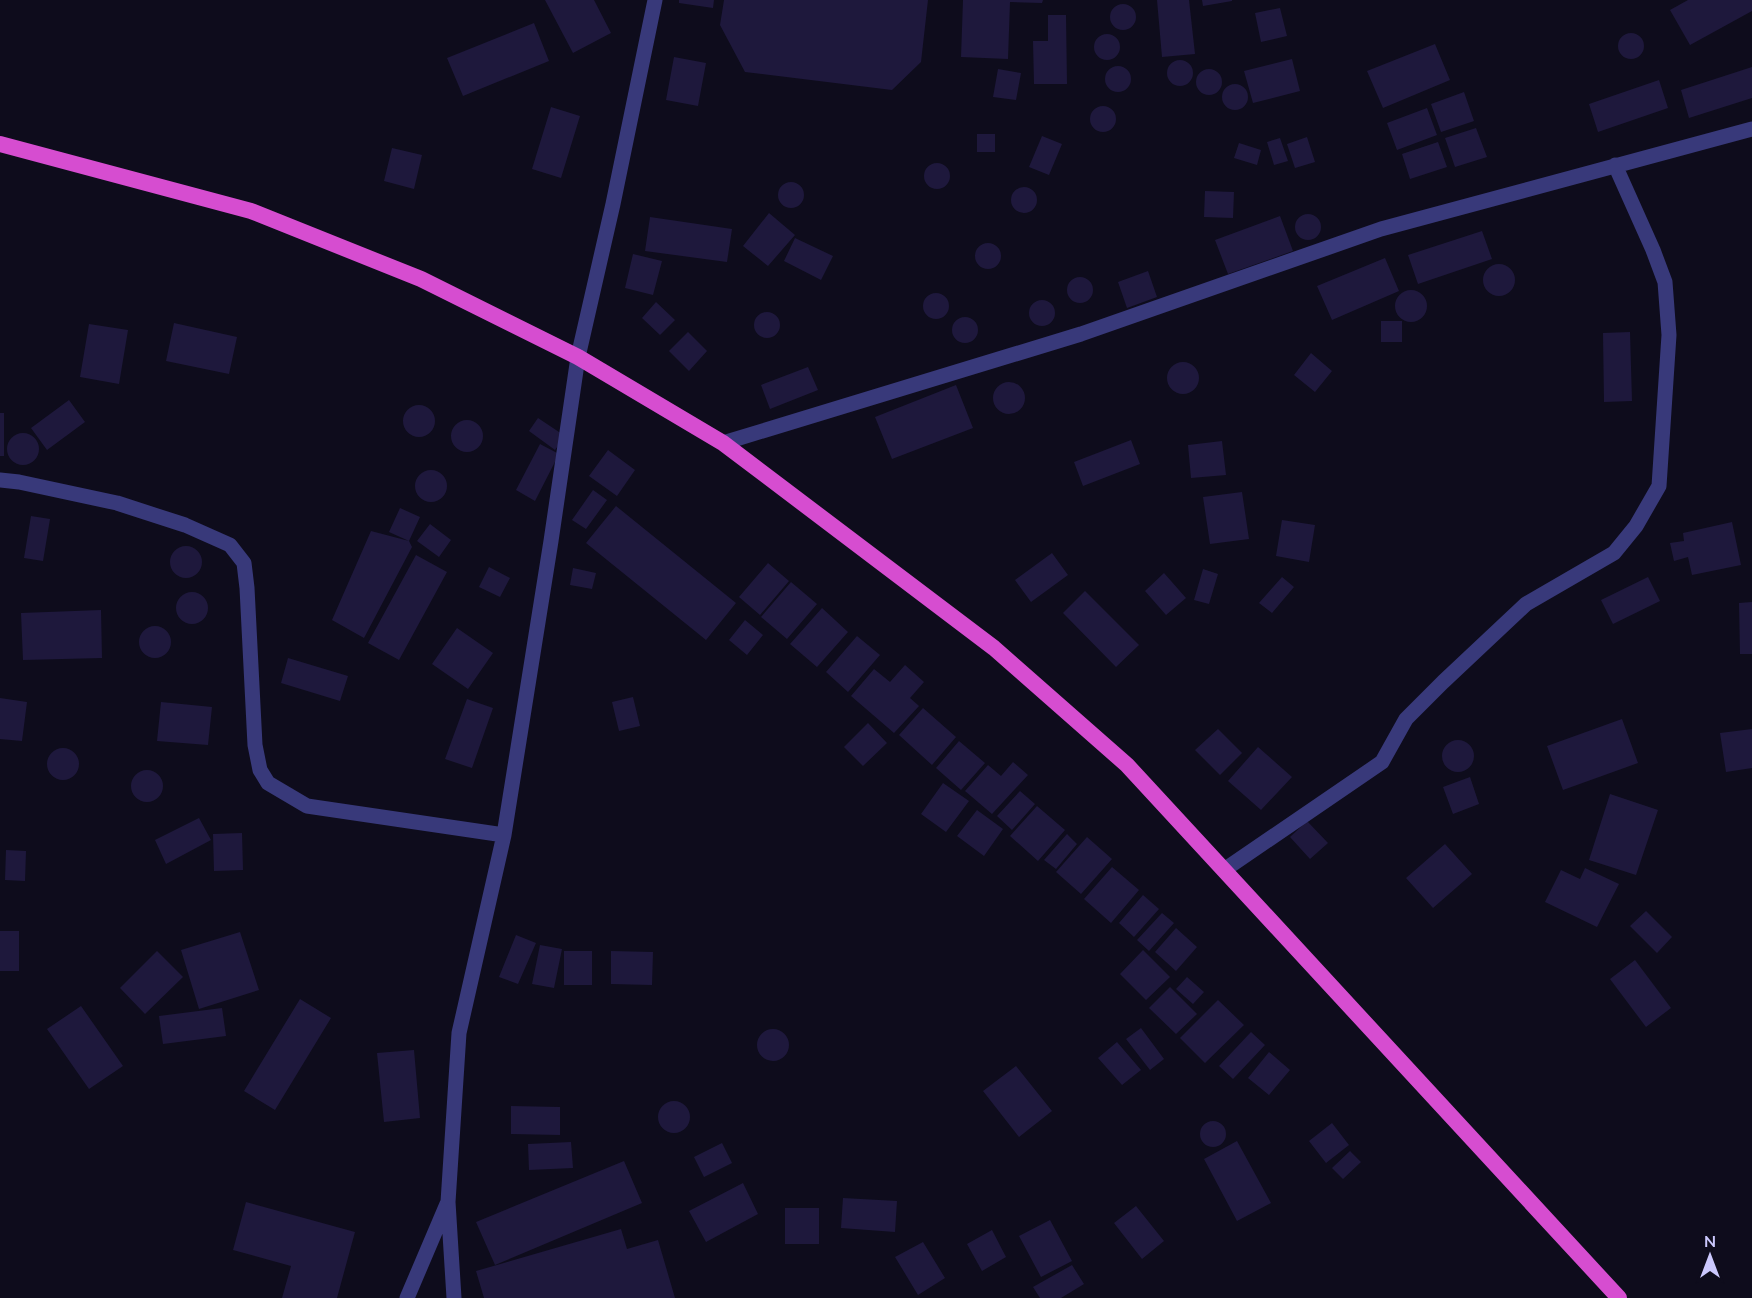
<svg xmlns="http://www.w3.org/2000/svg" width="1752" height="1298" font-family="Mulish,sans-serif">
  <style>
    .building { fill: #1e183c }
    .lines { fill: none; stroke-linecap: round; stroke-linejoin: round }
    .minor { stroke: #38397a; stroke-width: 15 }
    .tertiary { stroke: #38397a; stroke-width: 15 }
    .trunk { stroke: #d64dd0; stroke-width: 16 }
  </style>
  <rect width="100%" height="100%" fill="#0e0c1c"/>
  <path class="building" d="M545,0H594L611,33L573,53Z
    M679,0H714L713,8L679,3Z
    M724,0H928L921,62L892,90L745,72L720,25Z
    M963,0H1043L1042,3L1010,2L1008,59L961,57Z
    M1157,0H1189L1195,54L1162,57Z
    M1202,0H1232V1L1203,6Z
    M1688,0H1752V11L1690,45L1670,10Z
    M1110 17a13 13 0 1 1 26 0a13 13 0 1 1-26 0Z
    M1280,8L1287,36L1261,42L1255,13Z
    M1048,15H1066L1067,84H1034L1033,41H1048Z
    M534,23L549,61L463,96L447,58Z
    M1618 46a13 13 0 1 1 26 0a13 13 0 1 1-26 0Z
    M1094 47a13 13 0 1 1 26 0a13 13 0 1 1-26 0Z
    M1435,44L1450,80L1383,108L1367,71Z
    M674,57L706,63L698,106L666,100Z
    M1292,59L1300,91L1253,103L1244,71Z
    M1167 73a13 13 0 1 1 26 0a13 13 0 1 1-26 0Z
    M1105 79a13 13 0 1 1 26 0a13 13 0 1 1-26 0Z
    M1752,67V98L1689,118L1681,90Z
    M1196 82a13 13 0 1 1 26 0a13 13 0 1 1-26 0Z
    M998,69L1021,73L1016,100L993,97Z
    M1659,80L1668,108L1598,132L1589,104Z
    M1222 97a13 13 0 1 1 26 0a13 13 0 1 1-26 0Z
    M1464,92L1474,121L1441,132L1431,104Z
    M1090 119a13 13 0 1 1 26 0a13 13 0 1 1-26 0Z
    M551,107L580,116L561,178L532,169Z
    M1427,108L1437,135L1397,150L1387,123Z
    M1476,128L1487,157L1455,167L1445,138Z
    M977,134H995V152H977Z
    M1042,136L1062,144L1049,175L1029,167Z
    M1307,137L1315,162L1295,168L1287,144Z
    M1280,138L1288,161L1274,165L1267,142Z
    M1438,142L1447,167L1410,179L1402,154Z
    M1239,143L1261,150L1257,165L1234,158Z
    M392,148L422,155L414,189L384,181Z
    M924 176a13 13 0 1 1 26 0a13 13 0 1 1-26 0Z
    M778 195a13 13 0 1 1 26 0a13 13 0 1 1-26 0Z
    M1011 200a13 13 0 1 1 26 0a13 13 0 1 1-26 0Z
    M1205,191L1234,192L1233,218L1204,217Z
    M769,213L795,235L768,266L743,246Z
    M1295 227a13 13 0 1 1 26 0a13 13 0 1 1-26 0Z
    M1280,216L1293,251L1228,274L1215,240Z
    M650,217L732,229L727,262L645,251Z
    M1482,231L1492,259L1418,284L1408,255Z
    M795,238L833,256L821,280L784,261Z
    M975 256a13 13 0 1 1 26 0a13 13 0 1 1-26 0Z
    M633,254L662,261L653,295L625,288Z
    M1385,258L1399,291L1332,320L1317,286Z
    M1483 280a16 16 0 1 1 32 0a16 16 0 1 1-32 0Z
    M1148,271L1157,297L1127,308L1118,282Z
    M1067 290a13 13 0 1 1 26 0a13 13 0 1 1-26 0Z
    M1395 306a16 16 0 1 1 32 0a16 16 0 1 1-32 0Z
    M923 306a13 13 0 1 1 26 0a13 13 0 1 1-26 0Z
    M1029 313a13 13 0 1 1 26 0a13 13 0 1 1-26 0Z
    M656,302L675,320L660,335L642,318Z
    M754 325a13 13 0 1 1 26 0a13 13 0 1 1-26 0Z
    M952 330a13 13 0 1 1 26 0a13 13 0 1 1-26 0Z
    M1381,321H1402V342H1381Z
    M174,323L237,337L229,374L166,361Z
    M89,324L128,330L119,384L80,377Z
    M688,332L707,351L689,371L669,351Z
    M1630,332L1632,401L1604,402L1603,333Z
    M1311,353L1332,371L1315,392L1294,375Z
    M1167 378a16 16 0 1 1 32 0a16 16 0 1 1-32 0Z
    M808,367L818,390L770,409L761,385Z
    M993 398a16 16 0 1 1 32 0a16 16 0 1 1-32 0Z
    M956,385L973,428L892,459L875,417Z
    M69,400L85,422L47,450L31,428Z
    M403 421a16 16 0 1 1 32 0a16 16 0 1 1-32 0Z
    M0,413H4V456H0Z
    M538,418L565,436L555,450L529,431Z
    M451 436a16 16 0 1 1 32 0a16 16 0 1 1-32 0Z
    M7 449a16 16 0 1 1 32 0a16 16 0 1 1-32 0Z
    M1131,440L1140,464L1083,486L1074,462Z
    M1222,441L1226,475L1191,478L1188,445Z
    M540,444L559,454L535,501L516,490Z
    M608,450L635,470L617,496L589,476Z
    M415 486a16 16 0 1 1 32 0a16 16 0 1 1-32 0Z
    M593,490L607,500L586,529L572,520Z
    M1242,492L1249,539L1210,544L1203,497Z
    M616,506L736,603L706,640L586,543Z
    M400,508L420,517L409,541L412,547L364,638L332,620L371,531L409,541L389,532Z
    M31,516L50,519L43,561L24,558Z
    M1282,520L1315,525L1309,562L1276,556Z
    M1732,522L1741,565L1692,575L1688,557L1674,561L1670,543L1684,541L1683,533Z
    M430,524L451,540L439,557L417,541Z
    M170 562a16 16 0 1 1 32 0a16 16 0 1 1-32 0Z
    M1052,553L1068,575L1031,602L1015,580Z
    M416,555L447,572L399,660L368,643Z
    M768,563L789,581L760,615L739,597Z
    M489,567L510,578L500,597L479,587Z
    M573,568L596,573L592,589L570,585Z
    M1203,569L1218,574L1209,604L1194,600Z
    M1164,573L1186,598L1166,615L1145,591Z
    M1282,577L1294,587L1272,613L1259,603Z
    M1648,577L1660,601L1613,624L1601,600Z
    M791,582L817,604L787,639L761,617Z
    M1085,591L1139,645L1116,667L1063,613Z
    M176 608a16 16 0 1 1 32 0a16 16 0 1 1-32 0Z
    M1752,602V654H1740L1739,603Z
    M822,608L848,632L817,667L790,644Z
    M101,610L102,658L23,660L21,613Z
    M745,620L763,635L747,655L729,640Z
    M139 642a16 16 0 1 1 32 0a16 16 0 1 1-32 0Z
    M457,628L493,653L468,689L432,664Z
    M857,636L880,655L848,692L826,672Z
    M288,658L348,676L340,701L281,683Z
    M905,665L924,682L910,698L919,706L894,733L851,696L874,669L890,682Z
    M633,697L640,726L619,731L612,702Z
    M0,698L27,702L22,741L0,739Z
    M467,699L493,708L472,768L445,759Z
    M161,702L212,707L208,745L157,741Z
    M923,708L956,737L932,765L899,735Z
    M1622,719L1638,763L1563,790L1547,746Z
    M868,723L887,743L863,766L844,747Z
    M1218,729L1242,753L1220,775L1195,750Z
    M1752,729V768L1726,772L1720,733Z
    M1442 756a16 16 0 1 1 32 0a16 16 0 1 1-32 0Z
    M959,741L985,763L961,790L936,768Z
    M1258,747L1292,777L1261,810L1228,781Z
    M47 764a16 16 0 1 1 32 0a16 16 0 1 1-32 0Z
    M1013,762L1028,775L992,814L965,791L988,765L1001,776Z
    M131 786a16 16 0 1 1 32 0a16 16 0 1 1-32 0Z
    M1470,777L1479,804L1453,814L1443,787Z
    M943,783L969,801L946,832L921,814Z
    M1020,791L1035,804L1012,830L997,816Z
    M1610,794L1658,810L1636,875L1589,860Z
    M1037,806L1065,830L1038,861L1010,836Z
    M977,810L1003,829L984,856L957,836Z
    M199,818L211,840L166,864L155,840Z
    M1307,821L1328,843L1310,859L1290,837Z
    M242,833L243,870L214,871L213,834Z
    M1067,834L1077,844L1056,869L1044,860Z
    M1087,837L1112,859L1081,894L1056,872Z
    M1445,844L1472,874L1433,908L1406,878Z
    M6,850L26,851L25,881L5,880Z
    M1112,867L1139,890L1111,923L1084,899Z
    M1585,868L1619,884L1597,927L1545,902L1561,870L1580,879Z
    M1143,895L1159,909L1134,937L1119,923Z
    M1646,911L1672,937L1657,953L1630,926Z
    M1162,913L1174,923L1149,951L1137,940Z
    M1176,928L1197,947L1176,971L1155,952Z
    M0,931H19V971H0Z
    M240,932L259,990L199,1009L181,950Z
    M516,935L536,943L518,984L499,977Z
    M540,945L562,949L554,988L532,984Z
    M1143,950L1170,977L1146,1000L1120,974Z
    M157,951L183,977L145,1014L120,988Z
    M564,951H592V985H564Z
    M611,951L653,952L652,985L611,984Z
    M1635,960L1671,1008L1646,1027L1610,979Z
    M1187,977L1204,992L1193,1004L1176,989Z
    M1170,987L1197,1014L1176,1034L1149,1008Z
    M300,999L331,1018L275,1110L244,1091Z
    M1218,1000L1244,1025L1205,1063L1180,1038Z
    M81,1006L123,1066L89,1089L47,1029Z
    M222,1008L226,1036L163,1044L159,1016Z
    M1141,1028L1164,1059L1150,1070L1126,1039Z
    M757 1045a16 16 0 1 1 32 0a16 16 0 1 1-32 0Z
    M1251,1032L1265,1045L1233,1079L1219,1066Z
    M1117,1042L1141,1070L1122,1085L1098,1058Z
    M414,1050L420,1118L384,1122L377,1053Z
    M1269,1052L1290,1070L1269,1095L1248,1078Z
    M1016,1066L1052,1111L1019,1137L983,1091Z
    M658 1117a16 16 0 1 1 32 0a16 16 0 1 1-32 0Z
    M511,1106L560,1107V1135L511,1134Z
    M1200 1134a13 13 0 1 1 26 0a13 13 0 1 1-26 0Z
    M1332,1123L1349,1145L1326,1163L1309,1141Z
    M1237,1141L1271,1203L1237,1221L1204,1159Z
    M571,1142L573,1168L529,1170L528,1144Z
    M722,1143L732,1163L704,1177L694,1157Z
    M1350,1151L1361,1162L1343,1179L1332,1168Z
    M624,1161L642,1203L495,1265L476,1222Z
    M743,1183L758,1214L706,1242L689,1211Z
    M843,1198L897,1201L895,1232L841,1228Z
    M246,1202L355,1232L337,1298H282L291,1266L233,1250Z
    M1136,1206L1164,1241L1142,1259L1114,1223Z
    M785,1208H819V1244H785Z
    M1050,1220L1072,1261L1041,1277L1019,1236Z
    M621,1229L627,1249L658,1240L675,1298H484L476,1271Z
    M992,1230L1006,1257L982,1271L967,1244Z
    M923,1242L945,1278L918,1295L895,1257Z
    M1072,1265L1084,1284L1061,1298H1040L1033,1287Z"/>
  <g class="lines">
    <path class="minor" d="M723,443L1081,334L1381,229L1752,129
      M0,480L19,482L117,503L185,525L230,545L244,563L247,588L255,745L260,770L268,783L307,806L504,835
      M1224,870L1382,762L1406,719L1443,682L1526,604L1614,553L1636,526L1659,486L1669,335L1665,282L1653,250L1615,165
      M407,1298L447,1204
      M454,1298L448,1202L459,1033L504,835L551,541L578,357"/>
    <path class="tertiary" d="M578,357L613,204L655,0"/>
    <path class="trunk" d="M0,144L251,211L421,279L578,357L723,443L994,648L1127,765L1619,1298"/>
  </g>
  <g transform="translate(1710 1256)" stroke="#0e0c1c" stroke-width="4.5" paint-order="stroke">
  <path d="M0-4.5L10 22L0 15L-10 22Z" fill="#cbc8fd"/>
  <text y="-9" font-size="16" font-weight="bold" text-anchor="middle" fill="#cbc8fd">N</text>
  </g>
</svg>
